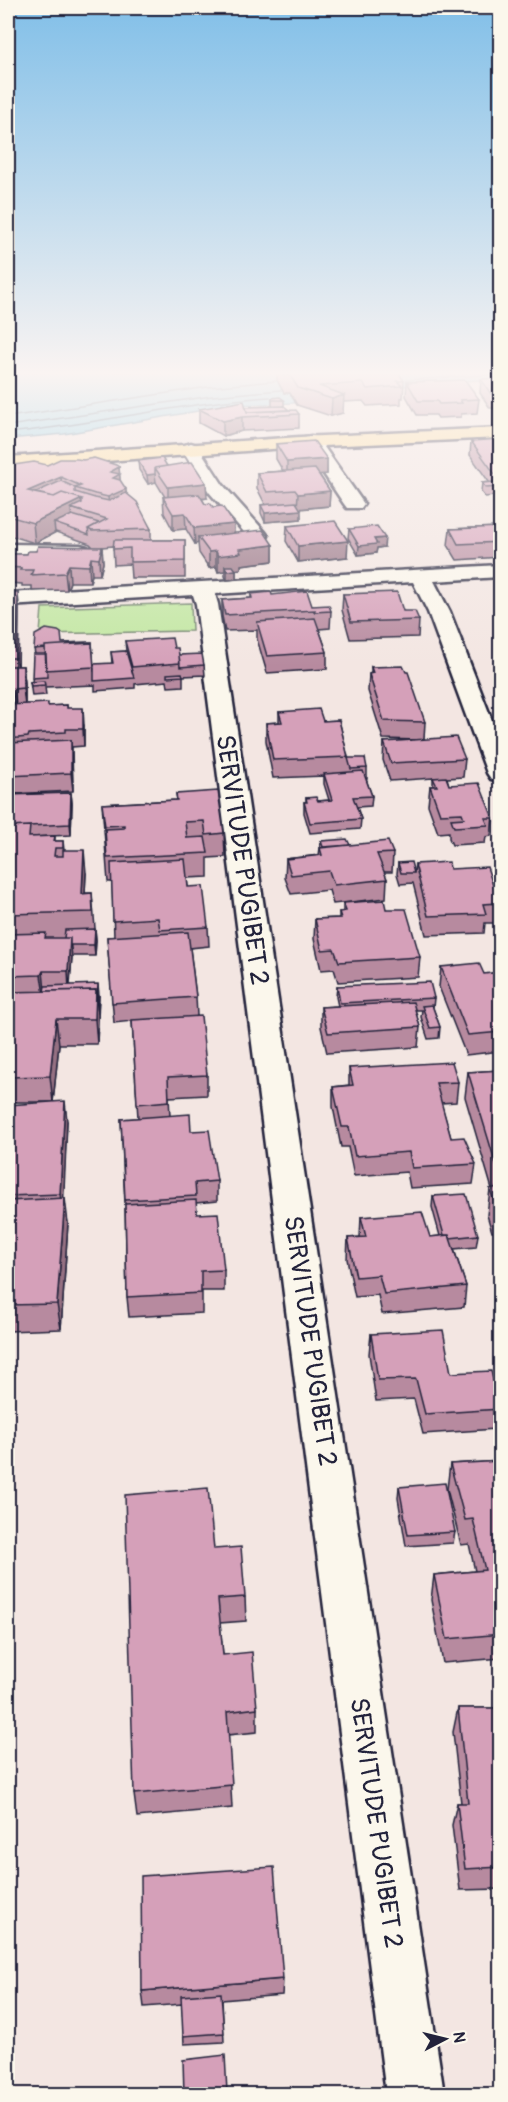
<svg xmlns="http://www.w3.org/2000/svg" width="508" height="2102" font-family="Pangolin,sans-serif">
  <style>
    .green { fill: #c2e7a2; stroke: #72846e; stroke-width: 1.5 }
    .water { fill: #88d0e9; stroke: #5f8aa3; stroke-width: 1.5 }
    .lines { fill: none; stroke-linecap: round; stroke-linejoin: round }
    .shore { stroke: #4b6881; stroke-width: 1.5 }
    .street-casing { stroke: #22223b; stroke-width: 5 }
    .primary-casing { stroke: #22223b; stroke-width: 5 }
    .street { fill: #fbf7ec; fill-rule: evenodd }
    .primary { fill: #ffdd96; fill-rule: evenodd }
    .wall { fill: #b78a9f; stroke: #22223b; stroke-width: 1.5 }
    .shaded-wall { fill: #957082; stroke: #22223b; stroke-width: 1.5 }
    .building { fill: #d5a0b9; stroke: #22223b; stroke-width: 1.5 }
    .labels { text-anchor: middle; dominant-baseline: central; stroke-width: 6; stroke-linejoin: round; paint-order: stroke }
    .near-street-label { font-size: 26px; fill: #22223b; stroke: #fbf7ec }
  </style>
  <rect width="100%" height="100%" fill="#f3e6e2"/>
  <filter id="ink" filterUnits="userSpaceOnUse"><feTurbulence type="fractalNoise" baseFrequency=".0167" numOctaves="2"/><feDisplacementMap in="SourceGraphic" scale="12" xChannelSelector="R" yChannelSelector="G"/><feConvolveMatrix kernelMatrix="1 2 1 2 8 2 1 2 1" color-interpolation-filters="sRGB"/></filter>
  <g filter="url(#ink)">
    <path class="green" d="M191,603L192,631L40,634L42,608Z"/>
    <path class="water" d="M8,372H500V379L424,383L293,403L233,405L64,434L8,439Z"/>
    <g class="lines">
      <path class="shore" d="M406,380L500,374
        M8,417L208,387L276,381
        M8,426L212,396L281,390
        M8,433C96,425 182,402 270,397"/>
      <defs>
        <path id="street" d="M311,436L317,437L364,504L361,508H347L344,504L302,441L305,437Z
          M191,443L197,445L223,485L265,532L268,536L265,540H251L209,492L182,449L185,445Z
          M8,544L80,545L87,547L90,551L87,555L80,557L8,556Z
          M500,565V577L434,581L450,612L500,741V781L491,779L487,773L428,612L413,582L215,594L218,604L444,2094H386L196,604L193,595L8,606V593Z"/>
        <path id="primary" d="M500,428V438L300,447L8,468V457L300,437Z"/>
      </defs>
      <use href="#street" class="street-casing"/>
      <use href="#primary" class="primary-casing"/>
      <use href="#street" class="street"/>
      <use href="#primary" class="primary"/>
    </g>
    <path class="wall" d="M277,372H398L404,381L403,398H401V404L367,406L363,401L343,402V413L331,416L297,405L290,393H284L277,380Z
      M501,378V408H490L480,393L481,379Z
      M407,382L479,399L477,413L461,414V417L438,418L436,415H417L406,396Z
      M272,398L284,400V407L289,410L299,414V428L242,431L223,436L199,423V409L272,406Z
      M501,439V510H499L495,503V496L485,497L481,492L482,483L489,482L470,455L471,441Z
      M276,444L327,459V474H319L330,491L329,506L300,509L301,519L265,522L261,513V505L265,504L257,488V473L283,471L276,459Z
      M83,460L119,467L120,480L126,493L151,529V540H185V578H131L130,564L114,565L113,546L102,547L103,563L100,575H92L90,582H70L67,590L32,591V586H22V584L8,583V549V554H27L36,551L92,546L90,544L56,532L35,543L8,535V463L14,465H47Z
      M138,461L167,466L207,498L202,499L205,504L234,533L273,545V561L241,565V569L236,570V579L227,580L225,576V571L218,572L216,567L209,568L199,553L198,543L195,544L186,529L173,530L164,513L163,497H165L156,482L148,484L139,470Z
      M287,526L347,557L298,562L286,541Z
      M501,527V557L457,560L448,545L450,529Z
      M349,529L384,547L377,548L376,553L358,555L348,538Z
      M8,593H18L19,609L18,666H23L25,683V704L48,706L67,705V708L84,725V746L72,747L73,791L8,794Z
      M251,594L272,595L331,611L330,628L319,629L327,652V669L267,673L257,639V630L225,631L222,616V600L251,598Z
      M343,594L403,611L419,620L418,637L350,639L342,610Z
      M125,641L174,648L179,655L204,665L205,675L183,676V686L168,687L167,681L135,684V688L95,691V685L45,687L46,695L32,696L30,682H32L35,654L34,649L62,643L92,642L94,671L112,663L111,652L126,651Z
      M371,667L425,722L424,739L465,759L463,777L447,778L449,785L493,818L491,836L486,837L485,843L452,845L449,838V832L438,833L428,805L430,786H433V778L390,781L383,760L384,742L420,740L383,739L368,691L369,674L371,673Z
      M279,712L323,721L339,720L348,758L367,768V779H366L372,796L371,806L357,807L361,819L360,829L310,833L304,813V802H306V798L318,801L329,800L324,784V776L273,778L266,741V723L279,722Z
      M71,793L72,803L71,835L31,837L55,836V841H63L64,850L86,873L85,893H92L96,940L95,956H72L70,985L99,995L97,1044H59L53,1102H8V795Z
      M176,794L224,833L225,857L208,858V877L187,878L188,887L208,927L209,946L190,948L196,997L197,1016L207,1075V1095L169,1097L170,1116L191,1131L217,1181V1201L196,1203L197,1214L224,1270V1291H202V1313L129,1317L127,1297L125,1204L121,1119L138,1118L132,1021L114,1023L107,937H114L112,882H108L102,804L177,800Z
      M321,841L350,845L393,853L392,872H384L387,879L386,898L333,904L329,890L291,894L285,878L286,859L319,855Z
      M398,863L414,872L415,864L450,869L499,903L497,923H485L484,933L426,935L413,883L400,884L397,874Z
      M343,903L386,909L420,957L418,977L338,982L334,969L321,970L314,939L315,919L339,918V912H343Z
      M441,967L484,974L501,972V1051L466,1055L439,987Z
      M337,986L434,998L433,1008L440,1027L439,1038L428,1039L421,1017L422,1010H415L420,1027L418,1047L327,1053L321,1027V1007L338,1006L336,997Z
      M349,1068L458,1082L456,1102L441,1103L451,1138L476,1164L473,1184L410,1188L407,1172L354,1176L348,1147H341L333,1107V1087L349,1085Z
      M501,1070V1232H492L487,1215L490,1189H492L465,1097L468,1072Z
      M8,1105L67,1121L63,1198L68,1223L61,1329L8,1331Z
      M433,1196L478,1235L476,1247L454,1249L466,1286L464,1307L382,1314L378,1295L355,1297L347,1259L348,1238L360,1237L361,1217L430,1237L440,1236L432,1207Z
      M371,1334L500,1409L496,1429L423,1434L414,1399L376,1401L369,1354Z
      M501,1461V1658L443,1663L431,1600L434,1575L475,1571L469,1544L461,1545L447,1489L450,1464Z
      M399,1487L455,1532L453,1543L406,1546L398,1498Z
      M214,1549L245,1597L246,1621L220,1623L223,1655L257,1708V1732L228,1735L232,1808L137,1817L134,1794Z
      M458,1708H501V1889L460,1890L452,1825L457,1803H461L453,1732Z
      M283,1979L282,1995L222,2000L224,2042L184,2044L182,2004L144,2007L142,1991Z"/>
    <path class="shaded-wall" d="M344,395L343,413L331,416L332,399Z
      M242,417V431L223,436V421Z
      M327,459V474L287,477V462Z
      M119,467L121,491L126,489L127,508L110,516L108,497L110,472Z
      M155,474L156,482L148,484L147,475Z
      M61,477L63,496L28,491Z
      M206,483L207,498L168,502V487Z
      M330,491L329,506L297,509L298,494Z
      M82,499L83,512L71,508L72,524L54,523L55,532H56L35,543L33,523Z
      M301,510V519L265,522V513Z
      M185,513L186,529L173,530V514Z
      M234,524V539L198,537V543L195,544L194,528Z
      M385,538L384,547L377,548L376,553L358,555L359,546L374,539Z
      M348,541L347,557L298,562V546Z
      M273,545V561L241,565V569L227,571L225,566V571L218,572V556L239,549Z
      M102,547L103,563L100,575L99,559Z
      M216,551V567L209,568V552Z
      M91,558L92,575L90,582L89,566Z
      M69,565L70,582L67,590L65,573Z
      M236,570V579L227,580V571Z
      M18,593L19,609L18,675L16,658Z
      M23,666L25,683V706L23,688Z
      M14,689L16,706L15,714L13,697Z
      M83,708L84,725V746L83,729Z
      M71,740L72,758L73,791L71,773Z
      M71,793L72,803L71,835L70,824Z
      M84,850L86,873L84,912L82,894Z
      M95,929L96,940L95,956L94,945Z
      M70,938L72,957L69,990L68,971Z
      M43,971L45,991L44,995L41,975Z
      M98,984L99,995L98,1013L97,1002Z
      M96,990L98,1015L97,1044L95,1019Z
      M56,1019L59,1044L53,1102L50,1076Z
      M65,1101L67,1121L63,1214L60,1194Z
      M65,1198L68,1223L61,1329L57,1304Z"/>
    <path class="building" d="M282,372H398L404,381H397L402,386L367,389L363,383L319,386L344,395L332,399L298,388L290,375L284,376Z
      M501,378V394H491L481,379Z
      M465,380L479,399L460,400L462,403L439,404L437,401H418L407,382Z
      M280,397L284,400H272V398Z
      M244,401L247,412L296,410L299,414L242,417L223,421L199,409Z
      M284,406L289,410L247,412L246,407Z
      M501,439V476L497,477L471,441Z
      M314,441L327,459L287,462L276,444Z
      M94,458L116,465L119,467L110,472L120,474L113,478L120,480L126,489L108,497L95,494L75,488L81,486L61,477L28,491L54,497L62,493L82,499L33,523L8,516V463L14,465L34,462L47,465L60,459H77L83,460Z
      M162,458L167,466L155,468V474L147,475L138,461Z
      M192,462L206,483L168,487L155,468Z
      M315,469L330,491L298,494L295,490L267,492L257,473Z
      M61,481L76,488H75V492L95,498L109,501L126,493L137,502L151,529L92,531L88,529L107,519L71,508L82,503V499L62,493L54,497L34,493Z
      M494,482L498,487L486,488L482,483Z
      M496,488H501V494Z
      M199,494L205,504L210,503L213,507L222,506L234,524L194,528L185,513L173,514L163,497Z
      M296,502L301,510L265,513L261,505Z
      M72,515L99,523L88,529L89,535L54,523Z
      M335,521L348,541L298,546L287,526Z
      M377,526L385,538L374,539L377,544L359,546L349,529Z
      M501,527V542L458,544L450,529Z
      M263,530L273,545L239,549L241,553L218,556L216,551L209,552L198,537Z
      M114,540H185V561L130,562V548L113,549Z
      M38,546L102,547L99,559L91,558L89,566L69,565L65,573L31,575L33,570H20L21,568L8,567V554H27L28,551H36Z
      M225,566H233L236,570L227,571Z
      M307,591L312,606L329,605L331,611L314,612L315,610L225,615L222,600L252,598L251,594L271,592L272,595Z
      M397,592L403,611H415L419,620L351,622L343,594Z
      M8,593H18L16,658H8Z
      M315,618L327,652L267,656L257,622Z
      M46,629L58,631L61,633L62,643L92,642V648V643L45,646V648L34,649L35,635Z
      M172,638L174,648H178L180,663L132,667L125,641Z
      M92,643L94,667L46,670L45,646Z
      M126,651L134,678L94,681V664L113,663L111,652Z
      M33,654H46L47,677L32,678Z
      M202,654L204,665L180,667L179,655Z
      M8,666H23V688L14,689L13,697H8Z
      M403,666L406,672H408L425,722L384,721L369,674L373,673L371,667Z
      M182,673L183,676L167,677V674Z
      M44,681L45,685L31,686L30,682Z
      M48,703V706L67,705V708H83V729H66V732L29,734L28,737L8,739V705Z
      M319,709L323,721L339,720L348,757L273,760L266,723L282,722L279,712Z
      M456,737L465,759L391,763L384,742Z
      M71,740V773L8,776V743Z
      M348,758H365L367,768L351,769Z
      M363,771L372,796L353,797L361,819L310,823L304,802H307L306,798L316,797L318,801L332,800L324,774Z
      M446,777L449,785L479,783L493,818H485L488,825L454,827L451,819L464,818L462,813L440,814L430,786H437L433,778Z
      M218,791L224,833L206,835L204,821L185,822L187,838L205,837L208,853L107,858L105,829L124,828V825L105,826L102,804L177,800L176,794Z
      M71,793L70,824L8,827V795Z
      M30,826L29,837L55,836L54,841H63V848H55L54,856H63V850H84L82,894L92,893L93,912L8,914V827Z
      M347,839L350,845L323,847L321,841Z
      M388,841L393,853L377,854L387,879L334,885L329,871L291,875L286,859L322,855L320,848Z
      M185,859L188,887L203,886L208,927L160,930L158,918L113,921L111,863Z
      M411,862L414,873H401L398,863Z
      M449,862L450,869L487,867L499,903L483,904L486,914L428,916L415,864Z
      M384,900L386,909H406L420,957L339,962L334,949L322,950L315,919L341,918L339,912L346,911L343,903Z
      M95,929L94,945H70V938H64L65,930Z
      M188,932L196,997L112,1003L107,937Z
      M46,933L45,938H70L68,971H43L41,975L8,976V934Z
      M479,963L484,974L501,972V1032L468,1035L441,967Z
      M430,982L434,998L340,1003L337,986Z
      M98,984L97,1002L96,990L44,991L45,986Z
      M96,990L95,1019H56L50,1076L8,1077V992Z
      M413,1002L420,1027L328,1033L321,1007Z
      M432,1005L440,1027L430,1028L422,1006Z
      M201,1016L207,1075L168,1077L169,1101L137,1104L132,1020Z
      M452,1062L458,1082L436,1083L451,1138L464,1137L476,1164L412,1168L409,1152L355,1156L349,1127H342L333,1087L353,1085L349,1068Z
      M501,1070V1181L468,1072Z
      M65,1101L60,1194L8,1196V1105Z
      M190,1114L191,1131L209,1130L217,1181L195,1183L196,1196L125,1200L121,1119Z
      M501,1186V1206L496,1207L490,1189Z
      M466,1194L478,1235L450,1238L449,1235H444L433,1196Z
      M65,1198L57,1304L8,1305V1201Z
      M196,1200L197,1214L218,1213L224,1270L201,1271V1293L127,1297L125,1204Z
      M422,1212L430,1237L449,1235L466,1286L384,1294L379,1275L356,1277L348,1238L366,1237L361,1217Z
      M443,1330L451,1373L491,1371L500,1409L425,1414L416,1379L378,1380L371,1334Z
      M501,1461V1634L447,1639L434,1575L485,1570L473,1519L465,1520L450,1464Z
      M445,1483L455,1532L408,1535L399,1487Z
      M208,1488L214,1549L241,1547L245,1597L218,1599L223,1655L252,1652L257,1708L227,1712L232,1785L134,1794L125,1495Z
      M458,1708H501V1867L465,1869L457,1803H468Z
      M274,1867L283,1979L142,1991L141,1876Z
      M221,1993L224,2033L183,2036L181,1996Z
      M225,2055L227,2092L201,2094H184L183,2060Z
      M292,2087L293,2094H201Z"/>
  </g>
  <linearGradient id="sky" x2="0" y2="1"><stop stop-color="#81bfe8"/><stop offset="0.56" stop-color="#faf4f2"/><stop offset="1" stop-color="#faf4f2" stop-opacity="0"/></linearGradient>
  <rect width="508" height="666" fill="url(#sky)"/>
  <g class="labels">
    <g class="near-street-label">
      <text transform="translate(242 860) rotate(82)">SERVITUDE PUGIBET 2</text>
      <text transform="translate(310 1341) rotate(82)">SERVITUDE PUGIBET 2</text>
      <text transform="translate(376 1823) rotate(82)">SERVITUDE PUGIBET 2</text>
    </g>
  </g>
  <rect width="508" height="2102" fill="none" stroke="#fbf7ec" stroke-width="30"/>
  <rect x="15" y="15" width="478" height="2072" fill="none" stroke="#22223b" stroke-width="2" filter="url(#ink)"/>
  <g transform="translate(445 2039) rotate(83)" stroke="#fbf7ec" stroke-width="4.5" paint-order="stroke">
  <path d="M0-4.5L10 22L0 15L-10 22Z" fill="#22223b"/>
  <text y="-9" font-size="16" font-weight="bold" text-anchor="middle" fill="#22223b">N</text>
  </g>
</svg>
